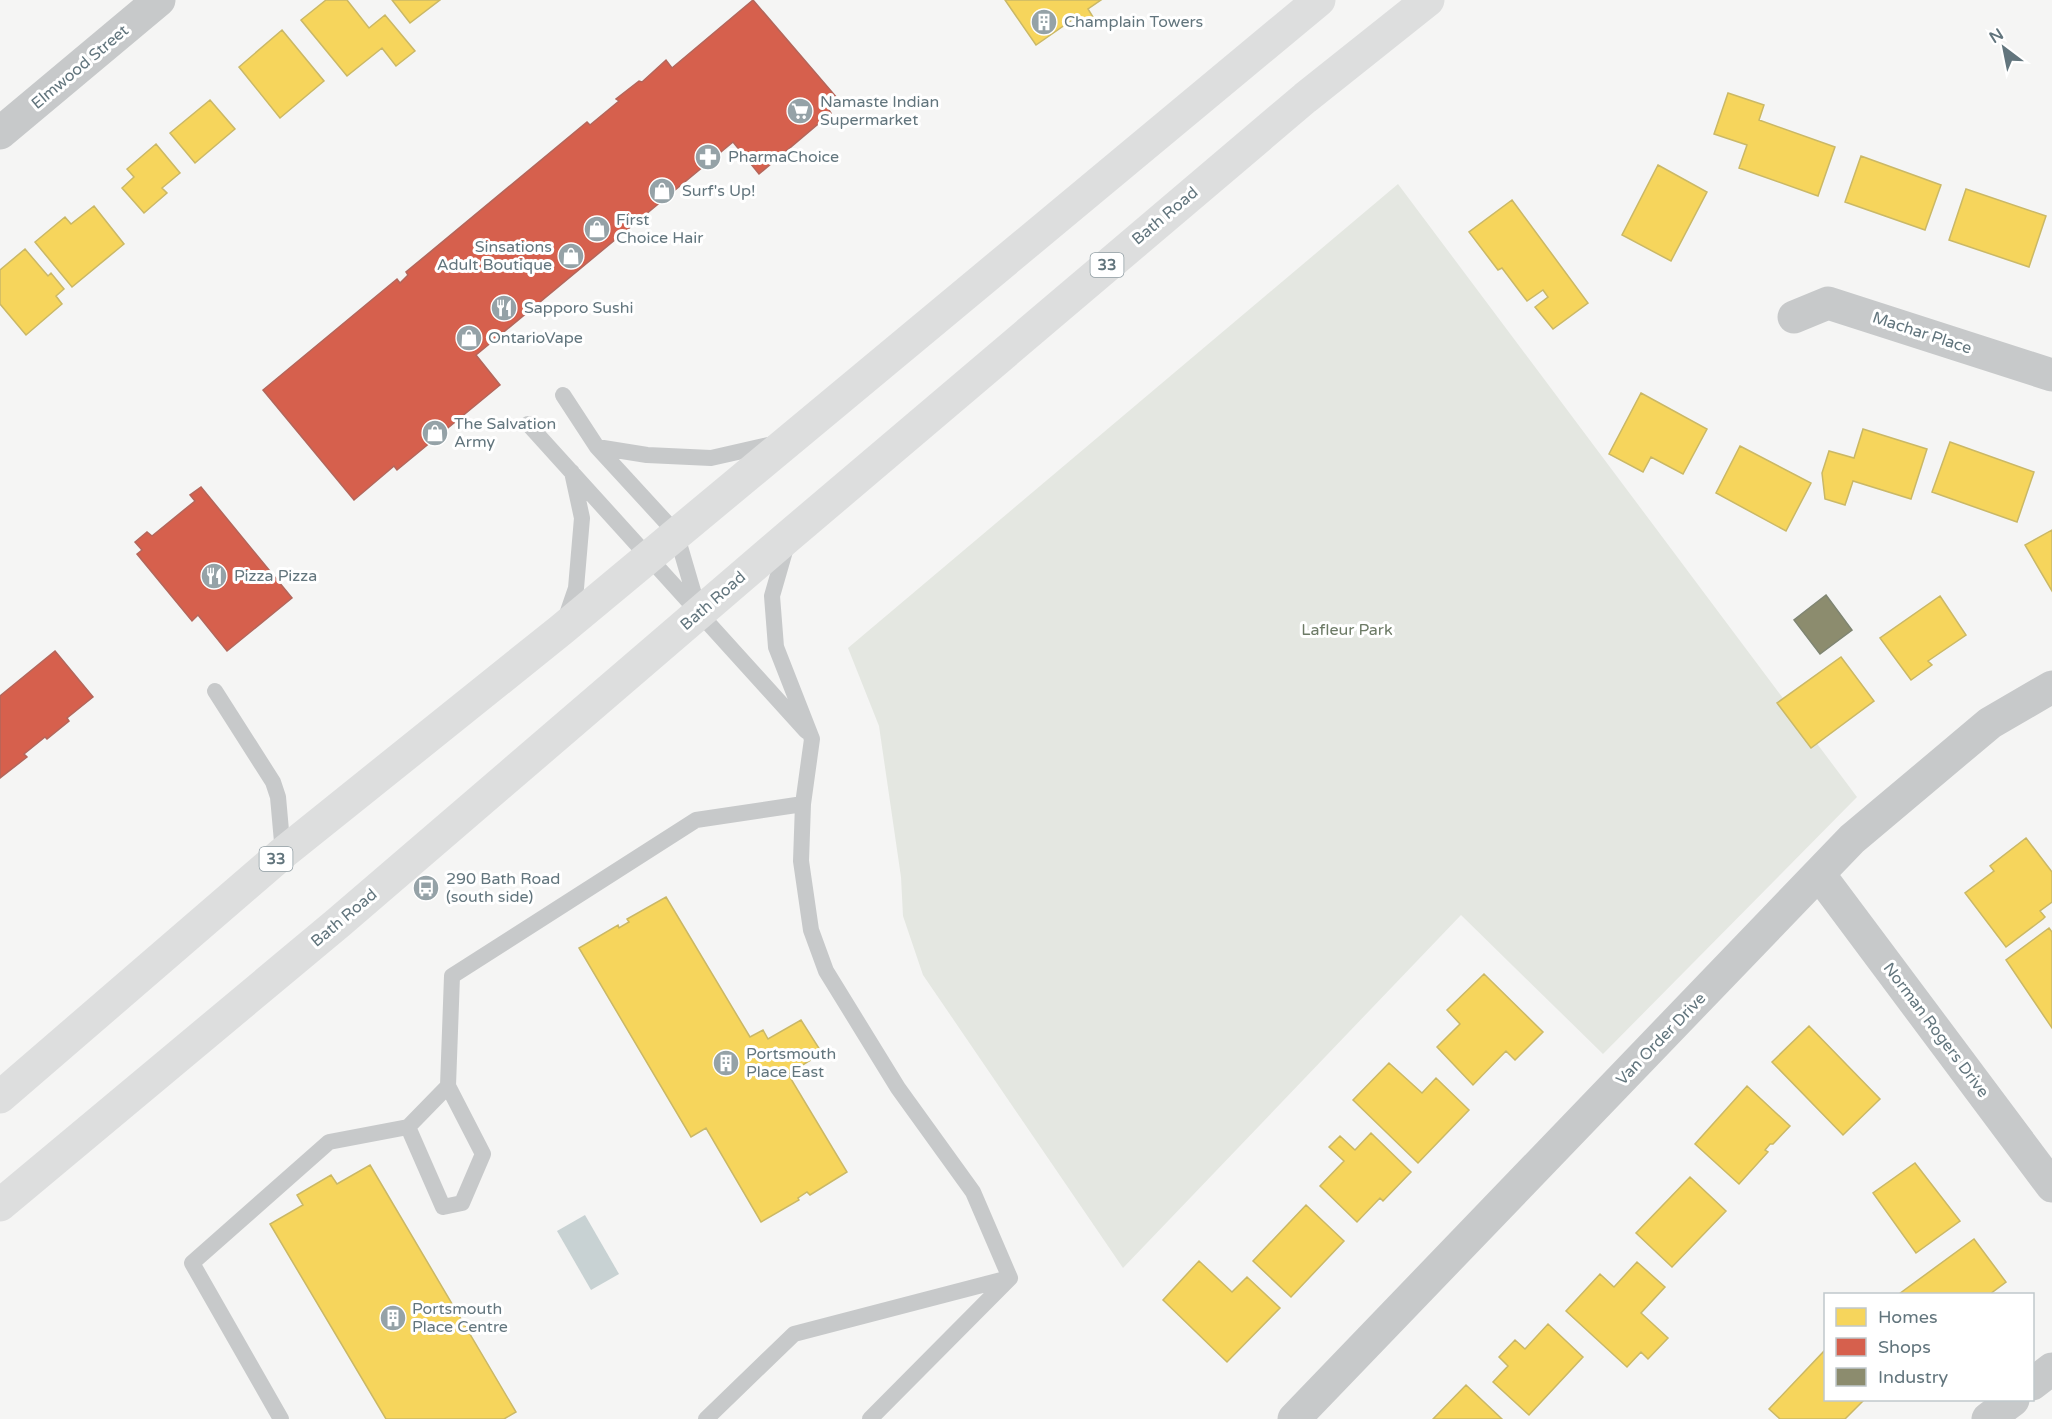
<svg xmlns="http://www.w3.org/2000/svg" width="2052" height="1419" font-family="'Varela Round',sans-serif">
  <style>
    .green { fill: #e4e7e1 }
    .water { fill: #c8d2d3 }
    .homes { fill: #f6d55c; stroke: #cab866; stroke-width: 1.5 }
    .shops { fill: #d6604d; stroke: #b3665b; stroke-width: 1.5 }
    .industry { fill: #8c8c6e; stroke: #7f8572; stroke-width: 1.5 }
    .lines { fill: none; stroke-linecap: round; stroke-linejoin: round }
    .service { stroke: #c7c9ca; stroke-width: 16 }
    .minor { stroke: #c7c9ca; stroke-width: 33 }
    .primary { stroke: #dddede; stroke-width: 33 }
    .labels { text-anchor: middle; dominant-baseline: central; stroke-width: 6; stroke-linejoin: round; paint-order: stroke }
    .shield { fill: #fff; stroke: #919ea4; stroke-width: 1.5 }
    .shield-label { font-size: 15px; font-weight: bold; fill: #62757d }
    .poi-label { font-size: 16px; fill: #62757d; stroke: #fff; text-anchor: start }
    .street-label { font-size: 16px; fill: #62757d; stroke: #fff }
    .park-label { font-size: 16px; fill: #6c7a65; stroke: #fff }
  </style>
  <rect width="100%" height="100%" fill="#f5f5f4"/>
  <path class="green" d="M1398,184L1857,797L1603,1054L1461,915L1123,1268L923,975L903,916L901,877L879,726L848,648Z"/>
  <path class="water" d="M585,1215L619,1274L591,1290L557,1231Z"/>
  <path class="homes" d="M326,0H347L369,28L385,15L415,51L396,66L382,48L347,76L301,20Z
    M392,0H440L410,23Z
    M1005,0H1101L1088,9L1093,17L1080,26L1075,18L1036,45Z
    M282,30L324,81L280,118L239,67Z
    M1728,93L1764,105L1759,120L1835,147L1818,196L1739,168L1747,145L1714,134Z
    M210,100L235,129L195,163L170,133Z
    M156,144L180,173L162,188L167,193L144,213L122,188L134,177L127,169Z
    M1861,156L1941,185L1925,230L1845,202Z
    M1658,165L1707,192L1671,261L1622,235Z
    M1966,189L2046,216L2029,267L1949,240Z
    M1512,200L1588,303L1553,329L1535,307L1548,297L1543,290L1527,301L1502,268L1498,270L1469,232Z
    M94,206L124,244L72,287L35,242L65,217L71,224Z
    M25,249L48,276L51,273L64,289L56,296L62,304L26,335L0,304V270Z
    M1641,393L1707,429L1683,474L1651,457L1643,472L1609,454Z
    M1863,429L1927,449L1911,499L1853,481L1845,505L1825,499L1822,473L1829,451L1854,458Z
    M1950,442L2034,472L2017,522L1932,492Z
    M1740,446L1811,483L1786,531L1716,493Z
    M2052,530V591L2025,545Z
    M1940,596L1966,635L1928,661L1932,665L1911,680L1880,638Z
    M1841,657L1874,701L1811,748L1777,703Z
    M2026,838L2052,872V902L2040,911L2045,917L2043,919L2006,947L1965,893L1994,871L1990,866Z
    M666,897L750,1037L763,1030L768,1039L801,1020L822,1053L788,1074L847,1172L810,1195L807,1192L798,1198L799,1200L761,1222L706,1128L691,1137L579,948L618,925L619,928L629,922L627,919Z
    M2049,928L2052,932V1028L2006,960Z
    M1484,974L1543,1032L1515,1060L1506,1051L1473,1085L1437,1047L1460,1024L1447,1010Z
    M1809,1026L1880,1099L1843,1135L1772,1062Z
    M1389,1063L1422,1093L1436,1078L1469,1110L1418,1163L1353,1100Z
    M1747,1086L1790,1126L1773,1144H1770L1765,1150L1768,1152L1739,1184L1695,1144Z
    M1371,1133L1411,1172L1383,1201L1380,1198L1357,1222L1320,1186L1344,1161L1329,1147L1340,1136L1355,1150Z
    M1915,1163L1960,1221L1916,1253L1873,1193Z
    M370,1165L516,1412L504,1419H386L270,1224L303,1205L297,1195L331,1175L337,1184Z
    M1690,1177L1726,1211L1672,1267L1636,1233Z
    M1306,1205L1344,1241L1291,1297L1253,1261Z
    M1974,1239L2006,1282L1990,1294H1899Z
    M1199,1261L1232,1292L1247,1277L1280,1308L1227,1362L1163,1300Z
    M1637,1262L1665,1287L1641,1313L1668,1338L1648,1359L1641,1352L1627,1367L1566,1311L1600,1274L1614,1287Z
    M1548,1324L1583,1357L1529,1415L1493,1382L1508,1366L1499,1357L1515,1340L1525,1349Z
    M1826,1349V1400H1864L1845,1419H1780L1769,1409Z
    M1466,1385L1502,1419H1433Z"/>
  <path class="shops" d="M753,0L838,99L827,107L831,113L759,174L733,142L476,355L500,385L397,470L394,466L354,500L263,390L397,279L400,283L408,275L406,272L587,122L590,125L619,101L616,99L639,81L642,82L666,60L672,68Z
    M201,487L292,598L227,651L198,615L192,621L137,554L142,550L135,542L147,532L152,536L195,501L190,495Z
    M55,651L93,697L67,718L69,721L47,739L45,737L24,754L27,757L0,778V696Z"/>
  <path class="industry" d="M1826,595L1852,630L1820,654L1794,620Z"/>
  <g class="lines">
    <path class="service" d="M563,395L597,447L676,533L698,608
      M528,424L806,731
      M597,447L647,455L711,458L777,443
      M787,544L772,596L776,647L812,739L803,804L801,861L811,930L826,971L898,1088L973,1192L1010,1278L870,1419
      M565,620L576,588L582,518L572,472
      M215,691L273,782L278,797L283,853
      M408,1127L443,1207L462,1203L483,1154L448,1086
      M281,1419L192,1263L329,1142L408,1127L448,1086L452,976L696,820L803,804
      M706,1419L794,1334L1009,1278"/>
    <path class="minor" d="M0,133L159,0
      M1794,317L1828,303L2052,375
      M1819,874L2052,1186
      M2032,1384L2052,1369
      M1294,1419L1852,839L1990,723L2052,687
      M1988,1419L2013,1400"/>
    <path class="primary" d="M0,1097L283,853L561,630L1319,0
      M0,1205L338,923L790,535L1305,98L1428,0"/>
  </g>
  <defs>
    <symbol id="building-disc" viewBox="-11 -11 22 22"><circle r="9.5" fill="#95a2a7" stroke="#fff"/><path d="M-4-6H4V6H1V3H-1V6H-4ZM-2.5-4.3h1.7v1.8h-1.7ZM.8-4.3h1.7v1.8H.8ZM-2.5-1h1.7V.8h-1.7ZM.8-1h1.7V.8H.8Z" fill="#fff"/></symbol>
    <symbol id="supermarket-disc" viewBox="-11 -11 22 22"><circle r="9.5" fill="#95a2a7" stroke="#fff"/><path d="M-6-5.5h2.5l.6 2H6L4.5 2H-2.5L-4.4-4H-6ZM-1.5 3.2a1.3 1.3 0 1 0 .1 0ZM3 3.2a1.3 1.3 0 1 0 .1 0Z" fill="#fff"/></symbol>
    <symbol id="pharmacy-disc" viewBox="-11 -11 22 22"><circle r="9.5" fill="#95a2a7" stroke="#fff"/><path d="M-2-6h4v4h4v4h-4v4h-4v-4h-4v-4h4Z" fill="#fff"/></symbol>
    <symbol id="shop-disc" viewBox="-11 -11 22 22"><circle r="9.5" fill="#95a2a7" stroke="#fff"/><path d="M-5-2.5h2.3a2.7 3.5 0 0 1 5.4 0H5L5.5 6h-11ZM-1.5-2.5h3a1.5 2.3 0 0 0-3 0Z" fill="#fff"/></symbol>
    <symbol id="restaurant-disc" viewBox="-11 -11 22 22"><circle r="9.5" fill="#95a2a7" stroke="#fff"/><path d="M-5-6h1v4h1v-4h1v4h1v-4h1v5L-1.5 .5V6h-2V.5L-5-1ZM5-6V6H3V1.5H1.5Q1.5-4 5-6Z" fill="#fff"/></symbol>
    <symbol id="bus-disc" viewBox="-11 -11 22 22"><circle r="9.5" fill="#95a2a7" stroke="#fff"/><path d="M-5-6H5V4H4V6H2V4H-2V6H-4V4H-5ZM-3.5-4V0h7V-4ZM-3.5 1.2v1.5H-2V1.2ZM2 1.2v1.5H3.5V1.2Z" fill="#fff"/></symbol>
  </defs>
  <g fill-rule="evenodd">
    <use href="#building-disc" x="1029" y="7" width="30" height="30"/>
    <use href="#supermarket-disc" x="785" y="96" width="30" height="30"/>
    <use href="#pharmacy-disc" x="693" y="142" width="30" height="30"/>
    <use href="#shop-disc" x="647" y="176" width="30" height="30"/>
    <use href="#shop-disc" x="582" y="214" width="30" height="30"/>
    <use href="#shop-disc" x="556" y="241" width="30" height="30"/>
    <use href="#restaurant-disc" x="489" y="293" width="30" height="30"/>
    <use href="#shop-disc" x="454" y="323" width="30" height="30"/>
    <use href="#shop-disc" x="420" y="418" width="30" height="30"/>
    <use href="#restaurant-disc" x="199" y="561" width="30" height="30"/>
    <use href="#bus-disc" x="411" y="873" width="30" height="30"/>
    <use href="#building-disc" x="711" y="1048" width="30" height="30"/>
    <use href="#building-disc" x="378" y="1303" width="30" height="30"/>
  </g>
  <g class="labels">
    <g class="shield">
      <rect x="1090.5" y="253" width="33" height="24" rx="4.5"/>
      <rect x="259.5" y="847" width="33" height="24" rx="4.5"/>
    </g>
    <g class="shield-label">
      <text x="1107" y="265">33</text>
      <text x="276" y="859">33</text>
    </g>
    <g class="poi-label">
      <text x="1064" y="22">Champlain Towers</text>
      <text x="820" y="102">Namaste Indian<tspan x="820" dy="18">Supermarket</tspan></text>
      <text x="728" y="157">PharmaChoice</text>
      <text x="682" y="191">Surf's Up!</text>
      <text x="616" y="220">First<tspan x="616" dy="18">Choice Hair</tspan></text>
      <text x="552" y="247" text-anchor="end">Sinsations<tspan x="552" dy="18">Adult Boutique</tspan></text>
      <text x="524" y="308">Sapporo Sushi</text>
      <text x="488" y="338">OntarioVape</text>
      <text x="454" y="424">The Salvation<tspan x="454" dy="18">Army</tspan></text>
      <text x="234" y="576">Pizza Pizza</text>
      <text x="446" y="879">290 Bath Road<tspan x="446" dy="18">(south side)</tspan></text>
      <text x="746" y="1054">Portsmouth<tspan x="746" dy="18">Place East</tspan></text>
      <text x="412" y="1309">Portsmouth<tspan x="412" dy="18">Place Centre</tspan></text>
    </g>
    <g class="street-label">
      <text transform="translate(80 67) rotate(-40)">Elmwood Street</text>
      <text transform="translate(1165 216) rotate(-40)">Bath Road</text>
      <text transform="translate(1922 333) rotate(18)">Machar Place</text>
      <text transform="translate(713 601) rotate(-41)">Bath Road</text>
      <text transform="translate(344 918) rotate(-40)">Bath Road</text>
      <text transform="translate(1936 1030) rotate(53)">Norman Rogers Drive</text>
      <text transform="translate(1661 1039) rotate(-46)">Van Order Drive</text>
    </g>
    <g class="park-label">
      <text x="1347" y="630">Lafleur Park</text>
    </g>
  </g>
  <rect x="1824" y="1293" width="210" height="108" fill="#ffffff" stroke="#c0c8cb" stroke-width="1.5"/>
  <rect x="1836" y="1308" width="30" height="18" fill="#f6d55c" stroke="#c0c8cb" stroke-width="1.5"/>
  <text x="1878" y="1323" font-size="18" fill="#62757d">Homes</text>
  <rect x="1836" y="1338" width="30" height="18" fill="#d6604d" stroke="#c0c8cb" stroke-width="1.5"/>
  <text x="1878" y="1353" font-size="18" fill="#62757d">Shops</text>
  <rect x="1836" y="1368" width="30" height="18" fill="#8c8c6e" stroke="#c0c8cb" stroke-width="1.5"/>
  <text x="1878" y="1383" font-size="18" fill="#62757d">Industry</text>
  <g transform="translate(2004 48) rotate(328)" stroke="#ffffff" stroke-width="4.5" paint-order="stroke">
  <path d="M0-4.5L10 22L0 15L-10 22Z" fill="#62757d"/>
  <text y="-9" font-size="16" font-weight="bold" text-anchor="middle" fill="#62757d">N</text>
  </g>
</svg>
